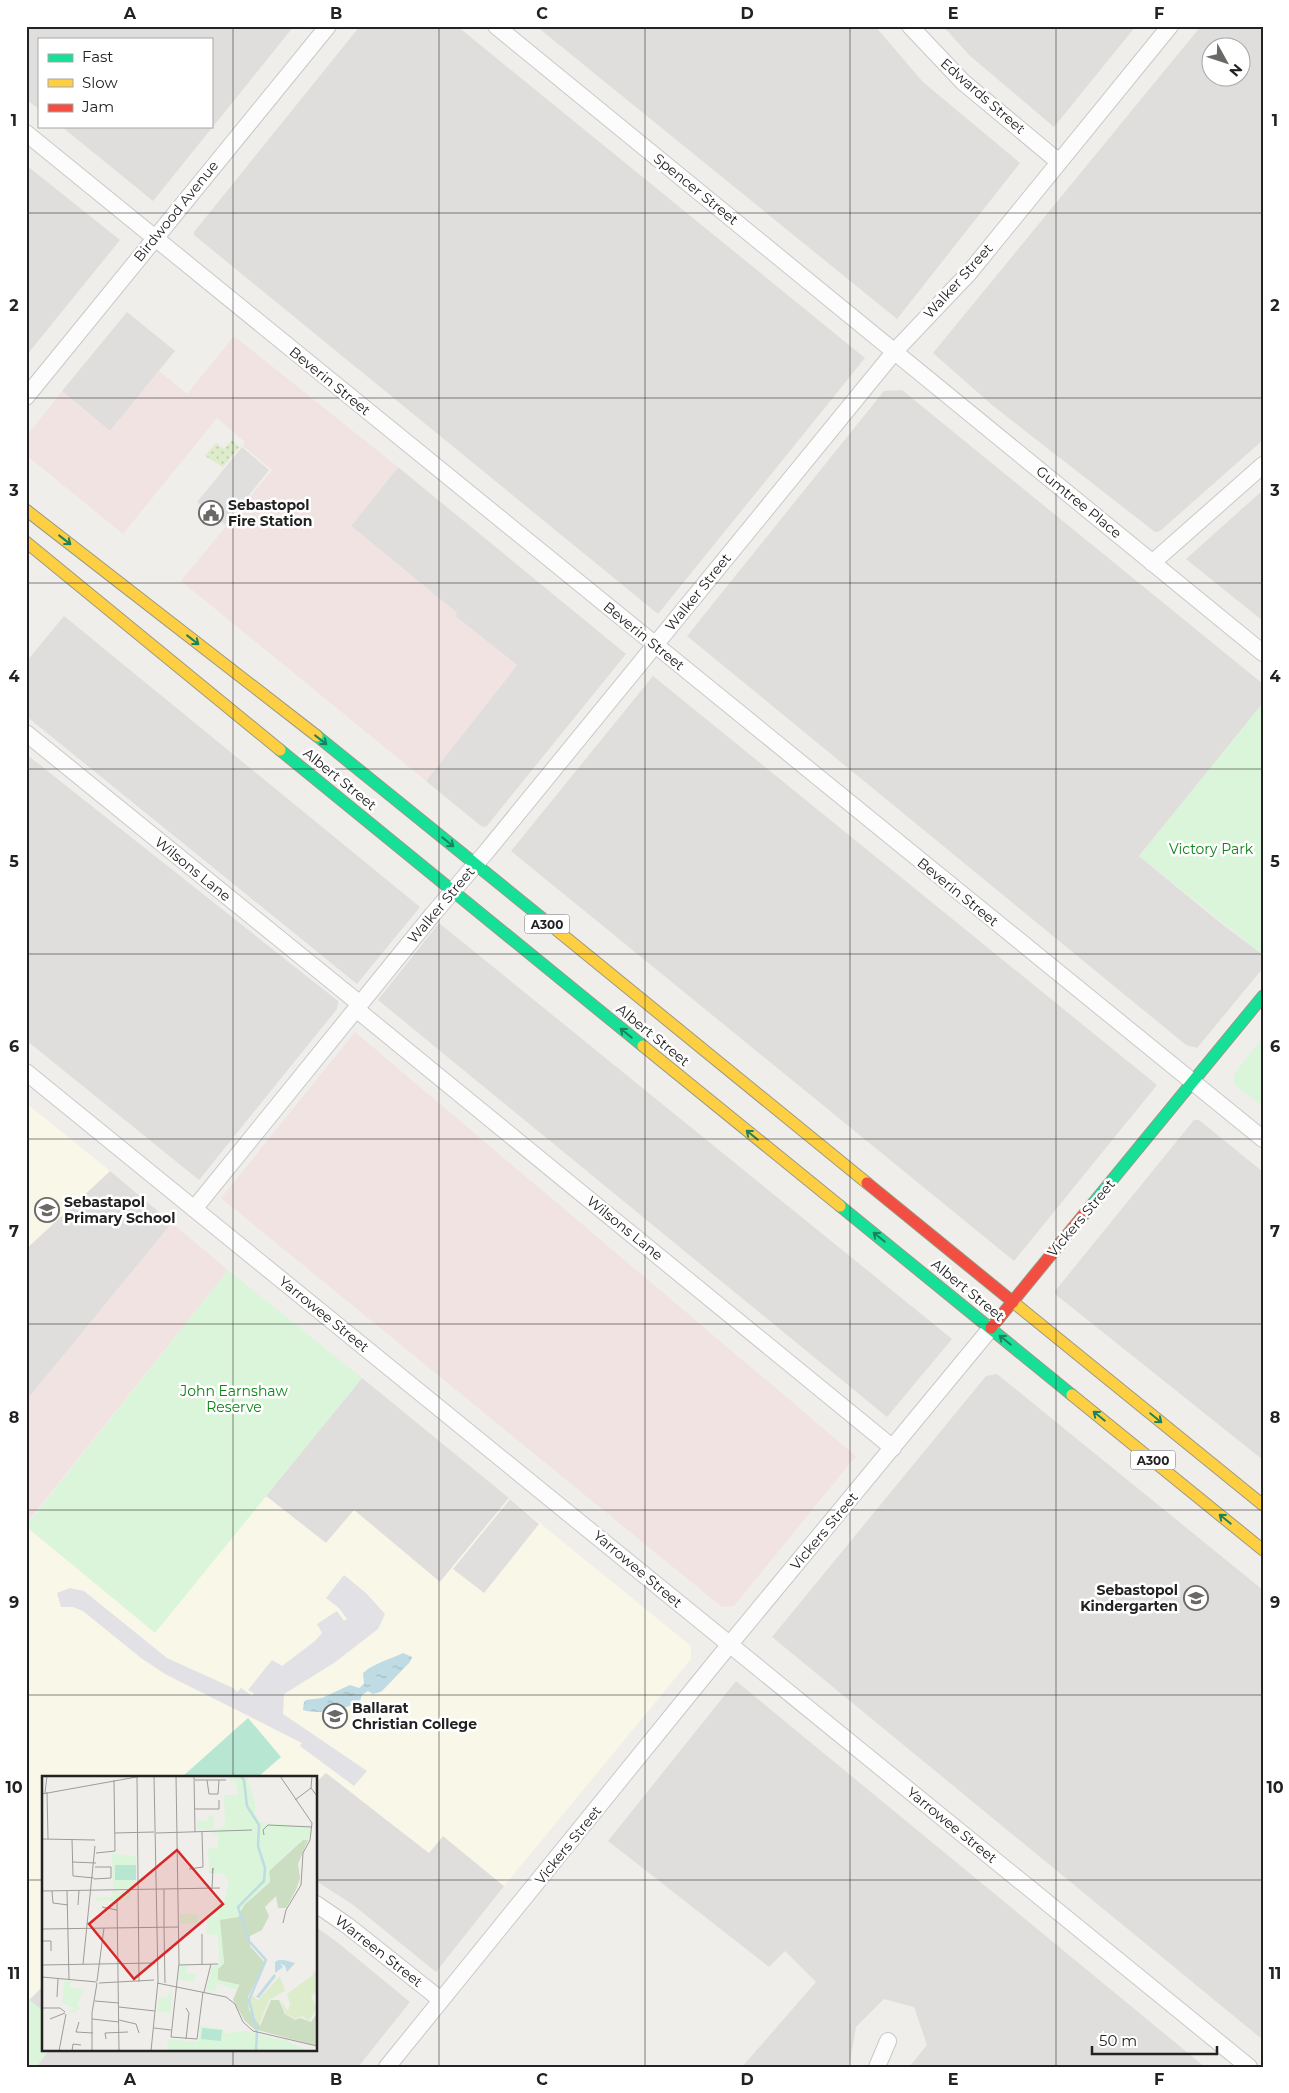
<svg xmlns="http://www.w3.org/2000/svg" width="1289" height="2093" font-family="Montserrat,sans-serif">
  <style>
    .residential { fill: #dfdedc; fill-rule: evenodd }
    .commercial { fill: #f1e3e1 }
    .education { fill: #f8f7e8 }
    .grass { fill: url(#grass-dots) }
    .park { fill: #daf5da }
    .pitch { fill: #b7e6d2 }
    .parking { fill: #e0dfde }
    .plaza { fill: #e2e1e5 }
    .water { fill: url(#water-ripples) }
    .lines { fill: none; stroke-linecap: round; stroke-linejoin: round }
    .street-casing { stroke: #c9c8c7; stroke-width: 18 }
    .fast-casing { stroke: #999a82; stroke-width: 13 }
    .slow-casing { stroke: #999a82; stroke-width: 13 }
    .jam-casing { stroke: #999a82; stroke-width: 13 }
    .street { stroke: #fdfcfc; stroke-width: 16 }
    .fast { stroke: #16e098; stroke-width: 11 }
    .slow { stroke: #ffcf43; stroke-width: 11 }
    .jam { stroke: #f24e42; stroke-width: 11 }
    .oneway { stroke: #1c815d }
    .grid { fill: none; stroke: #222; stroke-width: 1; stroke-opacity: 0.55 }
    .labels { text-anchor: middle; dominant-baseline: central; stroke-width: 5; stroke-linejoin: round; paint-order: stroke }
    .shield { fill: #fff; stroke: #646464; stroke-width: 1 }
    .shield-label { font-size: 12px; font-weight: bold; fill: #222 }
    .street-label { font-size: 14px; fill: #222; stroke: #fff }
    .poi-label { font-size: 14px; font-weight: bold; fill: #222; stroke: #fff; text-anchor: start }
    .park-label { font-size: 14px; fill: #0c8416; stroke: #fff }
    .inset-river { fill: none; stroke: #bfdbe3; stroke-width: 2.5 }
    .inset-road { fill: none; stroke: #9e9c9b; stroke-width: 1 }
    .view { fill: #d62828; fill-opacity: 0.15; stroke: #d62828; stroke-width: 2.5 }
    .inset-edge { fill: none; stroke: #222; stroke-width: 2.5 }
    .neatline { fill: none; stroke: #222; stroke-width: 2 }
    .grid-label { font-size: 16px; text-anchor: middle; font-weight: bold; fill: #222 }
  </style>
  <defs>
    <pattern id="grass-dots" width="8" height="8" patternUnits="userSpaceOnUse" patternTransform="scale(1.25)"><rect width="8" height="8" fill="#ddeccb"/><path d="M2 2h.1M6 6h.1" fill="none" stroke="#bdcaae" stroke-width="1.8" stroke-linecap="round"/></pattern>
    <pattern id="water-ripples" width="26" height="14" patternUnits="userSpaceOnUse" patternTransform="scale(1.25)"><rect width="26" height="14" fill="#bfdbe3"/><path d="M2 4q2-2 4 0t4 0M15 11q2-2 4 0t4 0" fill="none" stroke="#a4bcc2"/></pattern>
  </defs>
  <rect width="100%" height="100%" fill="#f0eeeb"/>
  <path class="residential" d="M26,26H294L153,201L61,126H211V39H39V109L26,99Z
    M360,26H457L865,358L658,614L194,235V232Z
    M536,26H875L923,82L1020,163L897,319Z
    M943,26H1136L1054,127L969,55Z
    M1201,26H1263V440L1160,531L1155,532L992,405L933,353ZM1212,48H1242V78H1212Z
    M26,165L120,240L26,356Z
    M127,312L175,351L110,431L62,391Z
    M902,390L1263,684V703L1139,856L1218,921L1263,955V968L1197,1048L1186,1045L687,636L884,391Z
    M398,467L626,654L486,827L481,826L426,781L517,665L455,616L457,613L351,526Z
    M1263,490V621L1186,559Z
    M64,616L420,907L357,984L26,716V662Z
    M653,676L1157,1085L1014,1261L511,851Z
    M26,754L338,1001L337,1009L199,1180L26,1040Z
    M439,923L952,1339L887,1417L378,1000Z
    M1194,1120H1199L1263,1172V1460L1055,1294V1291Z
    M110,1171L172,1223L26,1401V1249Z
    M997,1374L1263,1590V2040L772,1637L986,1376Z
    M362,1378L509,1498L440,1582L354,1510L326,1543L266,1496Z
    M736,1681L1205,2067H909L927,2045L914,2007L884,1999L856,2027L849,2067H742L816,1982L785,1951L769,1967L608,1841Z
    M326,1772L429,1853L443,1836L504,1886L436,1972L352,1904L316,1881V1782Z
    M316,1927L337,1942L410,2002L358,2067H36L50,2049H316Z
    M44,1985V2012L29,2000Z"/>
  <path class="commercial" d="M234,336L398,467L351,526L457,613L455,616L517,665L426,781L181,581L272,470L243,446L245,442L217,418L123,534L26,455V437L62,391L110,431L159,371L187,394Z
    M355,1032L856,1456L734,1606L722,1607L221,1198Z
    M172,1223L228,1270L26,1524V1401Z"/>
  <path class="education" d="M26,1103L110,1171L26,1249Z
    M266,1496L326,1543L354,1510L440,1582L509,1498L691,1646V1659L504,1886L443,1836L429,1853L326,1773L316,1782V1777H44V1985L29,2000L26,1997V1527L155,1632Z"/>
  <path class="grass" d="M232,440L239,447L223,467L205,456L216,443L224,449Z"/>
  <path class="park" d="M1263,703V955L1139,856Z
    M1263,1037V1107L1234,1084V1074Z
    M228,1270L362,1378L155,1633L26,1526Z
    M26,1997L44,2012V2049H50L36,2067H26Z"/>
  <path class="pitch" d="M248,1718L281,1757L258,1777H182Z"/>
  <path class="parking" d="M242,447L269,470L225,525L197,502Z
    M510,1499L539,1524L484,1593L453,1569Z"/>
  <path class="plaza" d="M344,1575L366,1593L385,1614L381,1623L378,1629L334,1663L284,1694L283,1714L367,1771L354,1786L300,1746L302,1743L165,1674L141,1658L83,1611L73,1607H61L57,1593L70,1588L84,1591L167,1658L233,1688L237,1692L241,1688L252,1696L254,1693L248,1690L272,1660L282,1666L315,1641L322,1633L317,1624L337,1611L344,1621L347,1619L339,1608L326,1598Z"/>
  <path class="water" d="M403,1653L412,1657L410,1662L382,1691L373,1694L368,1691L362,1695L360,1701C344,1710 320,1715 303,1710L304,1702L306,1700L322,1698L350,1685L359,1688L364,1684L363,1673C376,1662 389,1660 403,1653Z"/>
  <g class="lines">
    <defs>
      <path id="street" d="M496,26L1263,653
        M910,26L963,82L1059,162
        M26,133L1263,1139
        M26,397L328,26
        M1152,563L1263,465
        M26,733L360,1004
        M356,1009L893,1448
        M26,1072L1249,2067
        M194,1209L433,914L487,851L895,351L969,273L1170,26
        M316,1904L348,1926L441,2000
        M387,2067L730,1644L991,1328
        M877,2067L888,2041"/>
      <path id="fast" d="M317,736L553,927
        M280,750L643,1046
        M840,1206L1072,1395
        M1090,1207L1263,996"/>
      <path id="slow" d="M26,510L317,736
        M26,542L280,750
        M553,927L867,1183
        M643,1046L840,1206
        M1013,1302L1263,1505
        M1072,1395L1263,1550"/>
      <path id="jam" d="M867,1183L1013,1302
        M991,1328L1090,1207"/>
    </defs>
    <use href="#street" class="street-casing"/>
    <use href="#fast" class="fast-casing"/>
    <use href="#slow" class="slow-casing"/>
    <use href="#jam" class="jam-casing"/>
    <use href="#street" class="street"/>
    <use href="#fast" class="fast"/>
    <use href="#slow" class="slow"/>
    <use href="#jam" class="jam"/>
  </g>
  <defs><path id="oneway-shaft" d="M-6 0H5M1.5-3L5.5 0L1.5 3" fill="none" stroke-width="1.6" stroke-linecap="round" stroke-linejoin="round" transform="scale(1.25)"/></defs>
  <g class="oneway">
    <use href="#oneway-shaft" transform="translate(65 540) rotate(38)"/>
    <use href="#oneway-shaft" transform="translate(193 640) rotate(38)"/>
    <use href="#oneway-shaft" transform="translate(321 740) rotate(38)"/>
    <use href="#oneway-shaft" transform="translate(448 842) rotate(39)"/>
    <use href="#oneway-shaft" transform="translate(626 1033) rotate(-141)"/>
    <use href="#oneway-shaft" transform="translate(752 1135) rotate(-141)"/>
    <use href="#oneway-shaft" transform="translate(879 1237) rotate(-141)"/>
    <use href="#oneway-shaft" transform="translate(1005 1340) rotate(-141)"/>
    <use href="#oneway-shaft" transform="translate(1099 1416) rotate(-141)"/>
    <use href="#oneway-shaft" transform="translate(1156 1418) rotate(39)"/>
    <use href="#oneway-shaft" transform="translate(1225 1519) rotate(-141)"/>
  </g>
  <path class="grid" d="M233,26V1777M439,26V2067M645,26V2067M850,26V2067M1056,26V2067M26,213H1263M26,398H1263M26,583H1263M26,769H1263M26,954H1263M26,1139H1263M26,1324H1263M26,1510H1263M26,1695H1263M26,1880H44M316,1880H1263M233,2049V2067"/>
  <defs>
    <symbol id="civic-ring" viewBox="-11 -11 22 22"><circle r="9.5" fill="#fff" stroke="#6a6968" stroke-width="1.5"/><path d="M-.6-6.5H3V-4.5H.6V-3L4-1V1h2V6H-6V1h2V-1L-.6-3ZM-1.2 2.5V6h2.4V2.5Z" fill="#6a6968"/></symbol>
    <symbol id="school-ring" viewBox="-11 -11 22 22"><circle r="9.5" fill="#fff" stroke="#6a6968" stroke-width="1.5"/><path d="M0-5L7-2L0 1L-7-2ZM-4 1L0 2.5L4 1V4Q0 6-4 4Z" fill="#6a6968"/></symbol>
  </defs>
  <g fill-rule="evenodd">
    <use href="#civic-ring" x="197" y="499" width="28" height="28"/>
    <use href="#school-ring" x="33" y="1196" width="28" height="28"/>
    <use href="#school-ring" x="1182" y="1584" width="28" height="28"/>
    <use href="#school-ring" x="321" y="1702" width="28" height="28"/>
  </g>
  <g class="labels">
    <g class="shield">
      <rect x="524.5" y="914.5" width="45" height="19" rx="4"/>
      <rect x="1130.5" y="1450.5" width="45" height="19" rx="4"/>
    </g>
    <g class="shield-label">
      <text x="547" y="924">A300</text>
      <text x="1153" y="1460">A300</text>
    </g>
    <g class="street-label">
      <text transform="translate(983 96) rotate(41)">Edwards Street</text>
      <text transform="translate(696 189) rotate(39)">Spencer Street</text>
      <text transform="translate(176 211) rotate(-51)">Birdwood Avenue</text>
      <text transform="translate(958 281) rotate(-48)">Walker Street</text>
      <text transform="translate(330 381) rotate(39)">Beverin Street</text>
      <text transform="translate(1079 502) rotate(39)">Gumtree Place</text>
      <text transform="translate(698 592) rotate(-51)">Walker Street</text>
      <text transform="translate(644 636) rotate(39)">Beverin Street</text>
      <text transform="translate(340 779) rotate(39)">Albert Street</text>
      <text transform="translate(193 869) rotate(39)">Wilsons Lane</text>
      <text transform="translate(958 892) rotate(39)">Beverin Street</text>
      <text transform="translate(441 905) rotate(-50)">Walker Street</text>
      <text transform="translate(653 1035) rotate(39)">Albert Street</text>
      <text transform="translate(1081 1218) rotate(-50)">Vickers Street</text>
      <text transform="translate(625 1228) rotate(39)">Wilsons Lane</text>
      <text transform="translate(968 1290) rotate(39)">Albert Street</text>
      <text transform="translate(324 1314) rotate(39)">Yarrowee Street</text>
      <text transform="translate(824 1531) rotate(-50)">Vickers Street</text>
      <text transform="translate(638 1569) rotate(40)">Yarrowee Street</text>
      <text transform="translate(952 1825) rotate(39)">Yarrowee Street</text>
      <text transform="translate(568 1845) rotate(-51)">Vickers Street</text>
      <text transform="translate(379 1951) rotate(38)">Warreen Street</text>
    </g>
    <g class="poi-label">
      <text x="228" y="505">Sebastopol<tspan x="228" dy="16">Fire Station</tspan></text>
      <text x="64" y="1202">Sebastapol<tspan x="64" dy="16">Primary School</tspan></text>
      <text x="1178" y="1590" text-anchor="end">Sebastopol<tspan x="1178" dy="16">Kindergarten</tspan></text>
      <text x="352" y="1708">Ballarat<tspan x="352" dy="16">Christian College</tspan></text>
    </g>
    <g class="park-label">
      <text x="1211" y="849">Victory Park</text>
      <text x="234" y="1391">John Earnshaw<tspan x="234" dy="16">Reserve</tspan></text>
    </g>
  </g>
  <g transform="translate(42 1776)">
    <rect width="275" height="275" fill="#f0eeeb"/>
    <path d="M271,195L275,196V216L269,220L275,232L267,245L260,240L253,243L244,238L238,224L246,235L248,229L245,218L271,199ZM238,200L243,215L227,224L217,249L209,234L208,223L211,220L216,224Z" fill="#ddeccb"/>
    <path d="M261,64H266L256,88L258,102L254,114L244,132H236L234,120L223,131L227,140L220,154L208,160V170L223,187L206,221L207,234L218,250L229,224H237L243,238L253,244L258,242L269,246L275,237V270L212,253L203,245L191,224L197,209L176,204V193L182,187L177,143L196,141L202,129L228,106L227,95Z" fill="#cbdec1"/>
    <path d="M189,0H205L213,27V38L219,47L268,50L269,58L266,64H261L249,73L227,95L228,106L202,129L196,141L178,144L182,187L176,193V204L198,209L194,214L175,207L173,216L164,214L170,190L177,189L176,159L164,158L166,138L176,141V128L182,127L187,105L181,97L167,98L166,72H176V58H172V54H155V44L166,45L167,39H172V54L183,50L182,19H196L193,5H188ZM70,78L94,80V112L71,113ZM70,115H88V124L51,125L56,121H71ZM138,138H156V147L138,148ZM138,190H145L144,197L154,198L152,206L136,203ZM22,205H29L28,212L42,213L35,229L38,233L33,236L25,237L32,232L20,227ZM130,211L129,237L115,236L117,221L125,222ZM158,250L181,253L182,257L203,255L245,265L266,275H125L126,263L156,266Z" fill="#daf5da"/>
    <path d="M73,89H94V104H73ZM160,252L180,254L179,265L159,263Z" fill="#b7e6d2"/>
    <path d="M237,184H242L253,187L245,196L243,190L238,187L241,191L233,197V186ZM232,198L234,200L228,208L217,222L214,221Z" fill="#bfdbe3"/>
    <path class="inset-river" d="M199,0L202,4L205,30L217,49L216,70L223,92L222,105L196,131L207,165L224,184L207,224L215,256L214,275"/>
    <path class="inset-road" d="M134,0L137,187L129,261L155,263L161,216M152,0L153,56M238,0L270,47L268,64L261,77L259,109L244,134L241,147M270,0L269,12L275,20M95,1L97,206M153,4H184M165,4L167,18H176L177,4M5,16L6,63M3,17L5,0M0,18L100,0M253,24L269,12M153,33H177V24M73,57L112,56M114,57L210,54M222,59L221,54L226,49L270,51M0,63L53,64M30,63L31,100L52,102M54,77L73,75L72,4M30,86L54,87M147,93L161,91L160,56M170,97L171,92L170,113M52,103L69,102V91H53M122,113V152M0,115L178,112M10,115L11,127L26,129M25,115L27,203M75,125L77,275M36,129L37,114M60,131L75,134M122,152L123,207M0,153L137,151M160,158V188M0,165H9V175M41,188L53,70M0,189L113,187M137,189L176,188M0,201L55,206M55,205L62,152M57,207L112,204M115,207L184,221L193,228L201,246L211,255L275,270M162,216L169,188M15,221L16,203M53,225L77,227M77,231L113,235M0,232H18L23,236M8,243L23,237M50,243L77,246M77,244L94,248L97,257M37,246L34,256L51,257M112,252L129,254M64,263L63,257L86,256M144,263L147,237L144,232M17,275L24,238M30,275L31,268L39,269M50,275V237L55,207M109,275L116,205L112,0"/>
    <path class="view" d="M135,74L181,128L92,203L47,148Z"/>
    <rect width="275" height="275" class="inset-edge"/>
  </g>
  <rect width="1289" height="2093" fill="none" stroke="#ffffff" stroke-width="55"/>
  <rect x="38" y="38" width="175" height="90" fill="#ffffff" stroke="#a7a7a7"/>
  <rect x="48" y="54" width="25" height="8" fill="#16e098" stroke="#a7a7a7"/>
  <text x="82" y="62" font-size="15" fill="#222222">Fast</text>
  <rect x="48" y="79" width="25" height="8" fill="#ffcf43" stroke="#a7a7a7"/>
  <text x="82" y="88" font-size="15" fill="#222222">Slow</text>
  <rect x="48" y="104" width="25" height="8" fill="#f24e42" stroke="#a7a7a7"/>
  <text x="82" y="112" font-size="15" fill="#222222">Jam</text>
  <g transform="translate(1226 62) rotate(130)"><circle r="24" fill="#ffffff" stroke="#a7a7a7"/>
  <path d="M0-4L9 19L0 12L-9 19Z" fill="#6a6968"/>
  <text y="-8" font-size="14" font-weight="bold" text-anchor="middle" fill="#222222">N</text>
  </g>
  <path d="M1092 2046v8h125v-8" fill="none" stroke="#222222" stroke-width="2.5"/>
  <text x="1099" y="2046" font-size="15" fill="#222222" stroke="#ffffff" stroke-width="4" paint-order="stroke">50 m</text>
  <rect x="28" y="28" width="1234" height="2038" class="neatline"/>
  <g class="grid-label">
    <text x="130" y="19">A</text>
    <text x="336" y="19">B</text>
    <text x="542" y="19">C</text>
    <text x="747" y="19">D</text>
    <text x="953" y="19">E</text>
    <text x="1159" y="19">F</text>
    <text x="14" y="126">1</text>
    <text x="1275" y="126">1</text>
    <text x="14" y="311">2</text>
    <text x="1275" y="311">2</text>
    <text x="14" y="496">3</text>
    <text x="1275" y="496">3</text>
    <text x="14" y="682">4</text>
    <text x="1275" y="682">4</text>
    <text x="14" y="867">5</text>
    <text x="1275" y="867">5</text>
    <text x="14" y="1052">6</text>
    <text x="1275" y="1052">6</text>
    <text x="14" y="1237">7</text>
    <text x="1275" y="1237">7</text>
    <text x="14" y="1423">8</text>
    <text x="1275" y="1423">8</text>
    <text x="14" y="1608">9</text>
    <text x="1275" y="1608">9</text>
    <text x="14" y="1793">10</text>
    <text x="1275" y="1793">10</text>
    <text x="14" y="1979">11</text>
    <text x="1275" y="1979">11</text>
    <text x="130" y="2085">A</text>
    <text x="336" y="2085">B</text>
    <text x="542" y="2085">C</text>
    <text x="747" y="2085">D</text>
    <text x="953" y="2085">E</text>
    <text x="1159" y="2085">F</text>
  </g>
</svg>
